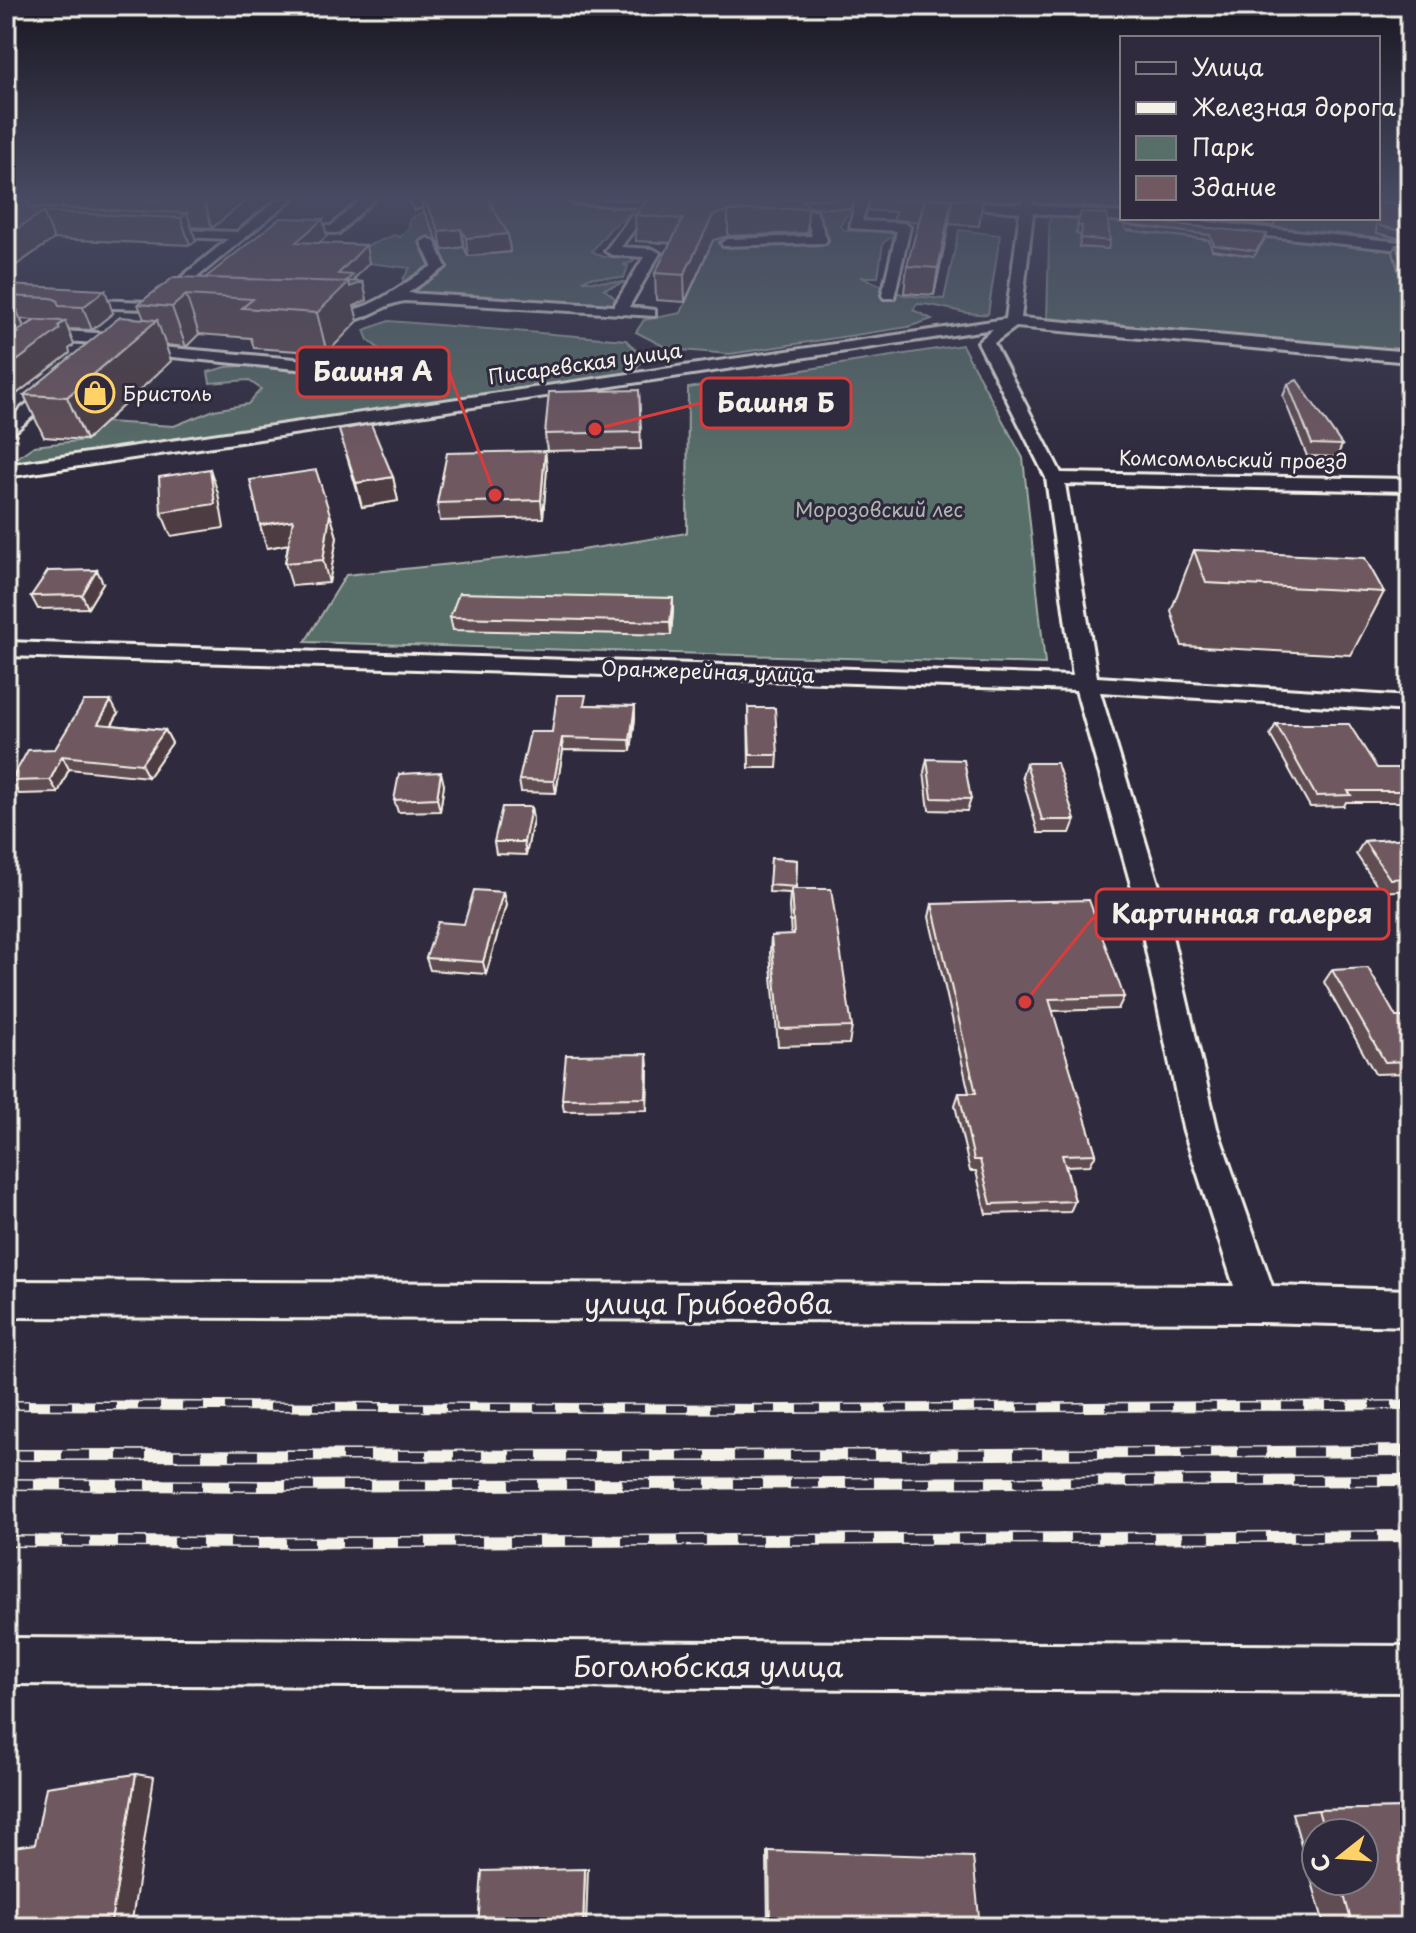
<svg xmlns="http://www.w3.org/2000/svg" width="1416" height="1933" font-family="'Playpen Sans',sans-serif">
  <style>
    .green { fill: #586e68; stroke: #a6b0a8; stroke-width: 2 }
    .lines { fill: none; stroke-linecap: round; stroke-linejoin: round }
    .minor-casing { stroke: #f4f1e8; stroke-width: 6 }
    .minor { fill: #2f2a3d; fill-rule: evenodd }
    .rail-far1-casing { stroke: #f4f1e8; stroke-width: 10 }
    .rail-casing { stroke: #f4f1e8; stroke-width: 12 }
    .rail-far1 { stroke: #2f2a3d; stroke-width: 7; stroke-dasharray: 22; stroke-linecap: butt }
    .rail { stroke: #2f2a3d; stroke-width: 9; stroke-dasharray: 28; stroke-linecap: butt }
    .wall { fill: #604d53; stroke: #f4f1e8; stroke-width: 2; fill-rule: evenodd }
    .shaded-wall { fill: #4e3e43; stroke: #f4f1e8; stroke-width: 2 }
    .building { fill: #705960; stroke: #f4f1e8; stroke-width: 2 }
    .labels { text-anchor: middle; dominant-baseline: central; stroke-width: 6; stroke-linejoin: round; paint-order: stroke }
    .far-street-label { font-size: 20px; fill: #f4f1e8; stroke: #2f2a3d }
    .far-poi-label { font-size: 20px; fill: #f4f1e8; stroke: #2f2a3d; text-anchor: start }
    .far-park-label { font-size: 20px; fill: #aeb6ae; stroke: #2f2a3d }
    .near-street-label { font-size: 28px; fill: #f4f1e8; stroke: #2f2a3d }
    .leader { fill: none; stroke: #d93c3b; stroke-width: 3 }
    .callout-dot { fill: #d93c3b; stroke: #2f2a3d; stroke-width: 3 }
    .callout { fill: #2f2a3d; stroke: #d93c3b; stroke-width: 3 }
    .callout-label { font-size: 26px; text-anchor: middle; font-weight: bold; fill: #f4f1e8 }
  </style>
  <rect width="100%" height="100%" fill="#2f2a3d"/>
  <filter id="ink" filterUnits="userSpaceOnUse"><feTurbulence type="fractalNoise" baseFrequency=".0125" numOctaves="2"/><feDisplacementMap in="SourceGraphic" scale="16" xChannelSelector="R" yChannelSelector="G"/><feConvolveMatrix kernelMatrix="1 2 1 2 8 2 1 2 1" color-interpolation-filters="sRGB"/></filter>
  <g filter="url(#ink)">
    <path class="green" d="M447,199L555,201L637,208L611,228L592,251L603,257L635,254L633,262L623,265L628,266L624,278L591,277L583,281L626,282L604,289L615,298L612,307L452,297L404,290L403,279L410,268L369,263L333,250L367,246L394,235L400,237L409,228L410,219Z
      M807,199L846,201L852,206L840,226L846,231L901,230L883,243L878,277H861L904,295L944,299L959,230L1000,235L988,314C961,316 944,304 917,304L913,310L932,319L908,327L730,354L669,349L636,332L644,320L681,313L711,244L659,243L682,210Z
      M1050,199H1122V218H1378V199H1410V354L1047,323Z
      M389,321L626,340L644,358L632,374L23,465L15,459L34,446L86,440L105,422L174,426L214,410L248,404L261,389L248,380L210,383L208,372L226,367L256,365L290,371L319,368L351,372L378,348L368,340L364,330Z
      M962,345L1023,458L1045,664L305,642L346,575L576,551L687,533L688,388Z"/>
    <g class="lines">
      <defs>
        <path id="minor" d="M278,199H292L167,302L185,304V310L6,305V297L151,302L228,239L155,236L149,232L150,229L237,232Z
          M361,199H374L339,233L286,232L280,228L286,224L331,226Z
          M410,199H422L425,206L415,209Z
          M567,199L693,203L696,199H708L701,210L697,211L650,208L621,247L653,249L660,253L629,307L655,310V316L405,301C387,303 375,314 358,319C346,322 318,320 309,313C321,303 338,313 352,310C380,304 408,280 432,266L421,242L428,238L435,242L446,267L408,293L614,306L644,257L612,255L605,251L638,207L573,203Z
          M780,199H792L791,209L816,211L827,240L825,243L723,246L721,243L728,239L812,236L807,217L781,215Z
          M856,199H868L862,221L904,223L910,227L894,298H884L882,295L897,231L850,228Z
          M916,199L1021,204L1022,199H1034L1033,205L1122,213V218H1128L1122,221L1033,213L1021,318L1410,352V362L1016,327L994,343L1061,473L1410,479V491L1065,484L1097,677L1410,697V711L1100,692L1165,906L1217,1128L1272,1286L1410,1290V1326L1259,1322L6,1317V1281L1234,1286L1183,1128L1137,906L1076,690L6,656V642L1073,676L1046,478L978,342L993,329L6,477V465L1006,319L1020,212L922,203Z
          M1378,199L1410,202V210L1378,206Z
          M1128,218H1170L1410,243V251L1134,222Z
          M42,330L115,334L123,339L115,344L45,340L6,366V354Z
          M127,344L328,362L336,367L328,372L121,352V346Z
          M62,378L70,383L68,386L12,434L6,435V421L56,380Z
          M6,1638L1410,1646V1692L6,1684Z"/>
      </defs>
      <use href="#minor" class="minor-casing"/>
      <use href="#minor" class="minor"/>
      <defs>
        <path id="rail-far1" d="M6,1405L778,1409L1410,1405"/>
        <path id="rail" d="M6,1455L719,1456L1410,1451
          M6,1484L258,1486L1410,1480
          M6,1541L246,1543L1410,1536"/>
      </defs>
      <use href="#rail-far1" class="rail-far1-casing"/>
      <use href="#rail" class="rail-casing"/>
      <use href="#rail-far1" class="rail-far1"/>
      <use href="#rail" class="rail"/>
    </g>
    <path class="wall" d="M22,199H248L212,228L191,227L196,241L190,245L54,239L6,272V208Z
      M421,199L508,234L510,252L468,256L464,247L442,250L423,210Z
      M648,199H853L851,209L808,207L807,233L728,236L713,240L685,302L656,300L655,273L670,243L636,241L635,215Z
      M869,199H983L979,226L949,224L934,295L904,293L907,266L919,222L894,220L895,212L868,210Z
      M1084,199L1105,201L1103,208L1082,206Z
      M1114,199H1122V211L1117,210Z
      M1378,199L1379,201L1410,219V241L1377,233L1376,221L1347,218H1378Z
      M1081,212L1110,241L1108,249L1079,247L1081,235L1076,234Z
      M1199,218H1278L1273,226Z
      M1125,219L1135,220L1265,239L1254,256L1212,250L1209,240L1126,230L1124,224Z
      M327,236L319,243L369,263L354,279V281L363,282L367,300L354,306L358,321L327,353L254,348L251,338L199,334L186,347L165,345L171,361L86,440L44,437L24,395L144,319L138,304L205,278Z
      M1396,245L1410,246V274L1399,273L1393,252Z
      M6,285L113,313L92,330L69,329L65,323L74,345L69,349L70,353L6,402ZM21,319L35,320L24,327Z
      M1288,384L1342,445L1337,457L1307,456L1283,396Z
      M639,390L641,449L547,451L545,434Z
      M339,430L393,477L398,501L362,507Z
      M545,451L547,468L543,518L440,521L437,503Z
      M330,514L337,537L329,583L292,586L285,563L288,544L267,548L260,525Z
      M1194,550L1384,592L1351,655L1182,646L1171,611Z
      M103,583L88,608L38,609L31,596Z
      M673,610L671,635L453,630L450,617Z
      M587,705L635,706V718L631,751L563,750L556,793L521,792L519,780L552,732Z
      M748,708L778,755L777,768H749Z
      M118,714L112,725L165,730L172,743L148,777L69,769L58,793L19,794L11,781L55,749Z
      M1276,724L1377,768H1410V802H1346L1344,806L1310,807L1270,735Z
      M927,759L971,799L967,811L929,810L924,772Z
      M1026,763L1075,820L1070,833H1038L1022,776Z
      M444,785L440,811L398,812L394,800Z
      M531,807L533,820L526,855L496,854L494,842Z
      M1410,838V890L1381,892L1356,854L1364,841Z
      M771,858L797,860L796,889L852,1027L849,1044L778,1046L770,953L771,936H791L789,907L790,893L769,892Z
      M503,892L506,905L486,974L430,970L426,958Z
      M932,904L1124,997L1118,1009L1052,1011L1096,1154L1090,1165L1066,1166L1075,1201L1070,1212L986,1214L976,1171H970L955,1105L959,1093H969L929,917Z
      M1332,970L1396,1017H1410V1073L1375,1074L1324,982Z
      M648,1066L647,1110L564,1111L562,1099Z
      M1410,1808V1927H1325L1292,1813L1318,1810ZM1316,1833H1364V1881H1316Z
      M769,1851L980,1927H768L767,1852Z"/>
    <path class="shaded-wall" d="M27,199H60L63,208L43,212L54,239L6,272V236Z
      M206,199H248L212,228L204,201Z
      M952,199L949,224L934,295L938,268Z
      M728,211V236L713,240L685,302L684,275L713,215Z
      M187,213L196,241L190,245L181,218Z
      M323,219L327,236L300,259L296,242Z
      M461,229L464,247L442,250L439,231Z
      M508,234L510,252L468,256L466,238Z
      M366,245L369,263L354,279L355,285L363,282L367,300L354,306L358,321L327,353L317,313L338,274Z
      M105,290L113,313L92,330L83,307Z
      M186,295L199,334L186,347L172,307Z
      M17,311L27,335L15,333L19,342L6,353V320Z
      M157,320L171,361L86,440L67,397Z
      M65,321L74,345L69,349L70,353L6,402V369Z
      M545,451L547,468L543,518L541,500Z
      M210,469L218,493L224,528L171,536L161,512Z
      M393,477L398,501L362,507L356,483Z
      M330,514L337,537L329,583L323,560Z
      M293,520L300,542L267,548L260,525Z
      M97,570L103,583L88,608L82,595Z
      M673,598V610L671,635L670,622Z
      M111,701L118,714L105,736L98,724Z
      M635,706V718L631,751L630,740Z
      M165,730L172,743L148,777L141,764Z
      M562,738L563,750L556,793L554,781Z
      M62,756L69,769L58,793L50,780Z
      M441,772L444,785L440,811L437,798Z
      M531,807L533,820L526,855L524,842Z
      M503,892L506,905L486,974L483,962Z
      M647,1054L648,1066L647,1110L646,1098Z
      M136,1774L154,1777L131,1927H110Z
      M585,1869H588L586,1927H583Z"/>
    <path class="building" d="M22,199H27L30,207L187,213L181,218L43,212L6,236V208Z
      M146,199H206L204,201Z
      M424,199H488L508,234L466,238L461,229L439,231Z
      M648,199H802L809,208L728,211L713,215L684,275L655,273L683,219L635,215Z
      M925,199H952L938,268L907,266Z
      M1378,199L1379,201L1398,204L1410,219V233L1380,226L1379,214H1378Z
      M1081,212L1107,214L1110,241L1081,238L1082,226H1077Z
      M280,218L323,219L296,242L366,245L338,274L353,275L346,281L363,282L350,287L349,282L205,278Z
      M1126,218H1131L1135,220L1267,234L1256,251L1214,245L1210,235L1127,225L1125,219Z
      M1396,245L1410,246V266L1403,265Z
      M174,277L349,282L317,313L242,308L253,299L186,295L172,307L138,304Z
      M6,285L105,290L83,307L59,306L57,300L51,298L6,296Z
      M6,311H17L6,320Z
      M120,317L157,320L67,397L24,395Z
      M36,320L65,321L58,326L60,329L6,369V341L18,333H15Z
      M1297,380L1342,445L1312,444L1288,384Z
      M639,390L641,432L545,434L549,392Z
      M371,424L393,477L356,483L339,430Z
      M545,451L541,500L437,503L447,453Z
      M210,469L215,504L161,512L159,477Z
      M316,470L330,514L323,560L285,563L293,520L260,525L250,480Z
      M1194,550L1365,558L1384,592L1206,583Z
      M97,570L82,595L31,596L48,571Z
      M459,593L673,598L670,622L450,617Z
      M557,695H586L584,705L635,706L630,740L562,738L554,781L519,780L530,732H552Z
      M84,701H111L98,724L165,730L141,764L62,756L50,780L11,781L28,750L55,749Z
      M748,708H775L778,755H750Z
      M1276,724H1349L1377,768H1410V791H1348L1351,795L1316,796Z
      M927,759L964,760L971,799L932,798Z
      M1026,763H1057L1075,820H1042Z
      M441,772L437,798L394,800L399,774Z
      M502,807H531L524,842H494Z
      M1410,838V878L1390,879L1364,841Z
      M771,858L797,860L796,887L769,885Z
      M791,889H831L852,1027L780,1029L771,936L794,935Z
      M474,890L503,892L483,962L426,958L438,922L464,924Z
      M1089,900L1124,997L1049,999L1096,1154L1062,1155L1075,1201L991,1204L980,1160H974L959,1093H976L932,904Z
      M1368,968L1396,1017H1410V1061L1385,1062L1332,970Z
      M647,1054L646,1098L562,1099L566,1055Z
      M136,1774L110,1927H6V1848L35,1844L46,1787Z
      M1410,1808V1927H1353L1340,1881H1364V1833H1325L1318,1810Z
      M769,1851L973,1857L980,1927H770Z
      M585,1869L583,1927H478L482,1871Z"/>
  </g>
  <linearGradient id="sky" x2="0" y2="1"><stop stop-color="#1a1722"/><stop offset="0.42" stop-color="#474a62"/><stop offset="1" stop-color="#474a62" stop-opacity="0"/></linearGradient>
  <rect width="1416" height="470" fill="url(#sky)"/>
  <defs>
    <symbol id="shop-ring" viewBox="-11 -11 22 22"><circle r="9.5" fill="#2f2a3d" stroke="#ffd166" stroke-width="1.5"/><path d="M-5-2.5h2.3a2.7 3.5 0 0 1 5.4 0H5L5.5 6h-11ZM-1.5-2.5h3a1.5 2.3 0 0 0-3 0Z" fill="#ffd166"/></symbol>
  </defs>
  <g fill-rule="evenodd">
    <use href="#shop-ring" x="73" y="371" width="44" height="44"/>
  </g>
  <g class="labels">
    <g class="far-street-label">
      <text transform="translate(585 363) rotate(-8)">Писаревская улица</text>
      <text transform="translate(1233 459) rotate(1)">Комсомольский проезд</text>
      <text transform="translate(708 671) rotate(2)">Оранжерейная улица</text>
    </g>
    <g class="far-poi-label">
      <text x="123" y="393">Бристоль</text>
    </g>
    <g class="far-park-label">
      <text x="879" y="509">Морозовский лес</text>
    </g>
    <g class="near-street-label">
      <text x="708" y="1302">улица Грибоедова</text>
      <text x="708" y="1665">Боголюбская улица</text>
    </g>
  </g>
  <path class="leader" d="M495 495L449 372M595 429L701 403M1025 1002L1096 914"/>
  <g class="callout-dot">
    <circle cx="495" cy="495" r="8"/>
    <circle cx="595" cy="429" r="8"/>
    <circle cx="1025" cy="1002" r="8"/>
  </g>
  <g class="callout">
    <rect x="297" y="347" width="152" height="50" rx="8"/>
    <rect x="701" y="378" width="150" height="50" rx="8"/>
    <rect x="1096" y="889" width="293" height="50" rx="8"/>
  </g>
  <g class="callout-label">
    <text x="373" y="381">Башня А</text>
    <text x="776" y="412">Башня Б</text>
    <text x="1242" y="923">Картинная галерея</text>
  </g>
  <rect width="1416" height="1933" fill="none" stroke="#2f2a3d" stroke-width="32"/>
  <rect x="16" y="16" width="1384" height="1901" fill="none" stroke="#f4f1e8" stroke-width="3" filter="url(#ink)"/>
  <rect x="1120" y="36" width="260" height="184" fill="#2f2a3d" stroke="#7e7a81" stroke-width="2"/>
  <rect x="1136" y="62" width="40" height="12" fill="#2f2a3d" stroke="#7e7a81" stroke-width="2"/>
  <text x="1192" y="76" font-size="24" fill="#f4f1e8">Улица</text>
  <rect x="1136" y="102" width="40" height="12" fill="#f4f1e8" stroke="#7e7a81" stroke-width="2"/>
  <text x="1192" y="116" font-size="24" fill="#f4f1e8">Железная дорога</text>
  <rect x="1136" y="136" width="40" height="24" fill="#586e68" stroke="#7e7a81" stroke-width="2"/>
  <text x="1192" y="156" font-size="24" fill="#f4f1e8">Парк</text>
  <rect x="1136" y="176" width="40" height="24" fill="#705960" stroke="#7e7a81" stroke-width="2"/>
  <text x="1192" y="196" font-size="24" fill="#f4f1e8">Здание</text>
  <g transform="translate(1340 1857) rotate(253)"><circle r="38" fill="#2f2a3d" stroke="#7e7a81" stroke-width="2"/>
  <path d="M0-6L14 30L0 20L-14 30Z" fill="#ffd166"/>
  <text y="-12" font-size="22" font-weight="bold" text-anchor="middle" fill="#f4f1e8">С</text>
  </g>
</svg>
